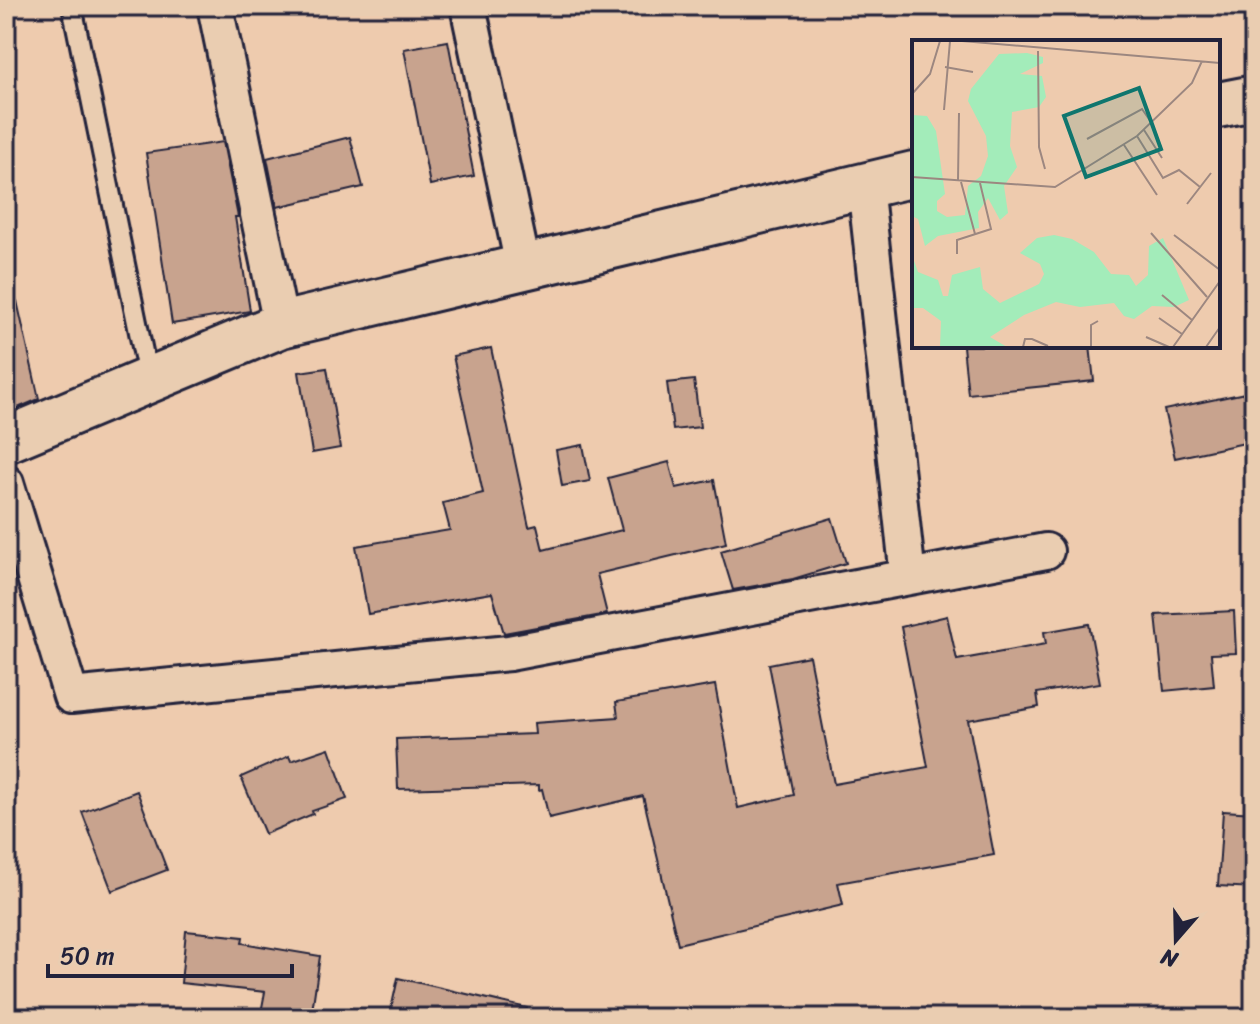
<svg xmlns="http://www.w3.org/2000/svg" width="1260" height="1024" font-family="Sriracha,sans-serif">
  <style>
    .building { fill: #c8a38e; stroke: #22223b; stroke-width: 2 }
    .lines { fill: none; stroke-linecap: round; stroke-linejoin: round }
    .service-casing { stroke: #22223b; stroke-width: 24 }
    .minor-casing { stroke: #22223b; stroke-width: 40 }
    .secondary-casing { stroke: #22223b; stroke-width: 50 }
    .service { stroke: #eacdb1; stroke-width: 18 }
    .minor { stroke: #eacdb1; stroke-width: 34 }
    .secondary { stroke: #eacdb1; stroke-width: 44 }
    .inset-road { fill: none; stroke: #9c8780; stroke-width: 2 }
    .view { fill: #0f766e; fill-opacity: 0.15; stroke: #0f766e; stroke-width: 4 }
    .inset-edge { fill: none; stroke: #22223b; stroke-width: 4 }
  </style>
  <rect width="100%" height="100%" fill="#eecbae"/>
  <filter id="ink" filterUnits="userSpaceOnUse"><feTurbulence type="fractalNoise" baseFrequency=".0125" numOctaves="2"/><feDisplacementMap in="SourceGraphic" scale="16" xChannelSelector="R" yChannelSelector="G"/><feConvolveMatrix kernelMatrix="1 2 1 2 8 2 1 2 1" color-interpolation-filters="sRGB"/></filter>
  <g filter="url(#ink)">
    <path class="building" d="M448,41L474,176L430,185L404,49Z
      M350,137L363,187L277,207L267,158Z
      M223,142L238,217H235L250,311L172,324L146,153Z
      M17,301L39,399L6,413V303Z
      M963,346H1090L1094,381L968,394Z
      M491,348L529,527L537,525L543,550L622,530L608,478L669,462L676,488L714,480L726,543L597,574L607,614L504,633L492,593L368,614L356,546L450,530L443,503L483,493L453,356Z
      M327,368L340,448L312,453L299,372Z
      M694,380L700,427L673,430L667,383Z
      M1245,393L1254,441L1175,458L1164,410Z
      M583,445L590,481L562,486L556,450Z
      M832,518L846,563L793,579L733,590L721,551Z
      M1234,611L1236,653L1211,654L1214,686L1164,691L1156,615Z
      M947,616L957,660L1046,644L1044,632L1089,624L1100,683L1037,693L1039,707L968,720L994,855L838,883L843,905L678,944L643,796L549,818L542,789L539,790V785L398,789L396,739L535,734L534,723L618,717L616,702L715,685L738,808L794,795L769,664L809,656L834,784L928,767L901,627Z
      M329,748L347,799L312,811L313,814L265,834L241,777L289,756L291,761Z
      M137,791L167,870L112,891L82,812Z
      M1223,811L1254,813V888L1218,886Z
      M186,931L243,937L242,943L320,956L311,1018H260L265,992L181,983Z
      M398,978L527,1008L525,1018H389Z"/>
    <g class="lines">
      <defs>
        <path id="service" d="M72,6L149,381"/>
        <path id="minor" d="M215,6L281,325
          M468,6L523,266
          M865,185L908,577
          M6,483L71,696L509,653L1046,551"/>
        <path id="secondary" d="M1218,105L1254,98
          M6,440L281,325L914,174"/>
      </defs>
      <use href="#service" class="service-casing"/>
      <use href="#minor" class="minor-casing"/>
      <use href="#secondary" class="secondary-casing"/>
      <use href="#service" class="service"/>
      <use href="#minor" class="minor"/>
      <use href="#secondary" class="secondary"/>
    </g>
  </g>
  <g transform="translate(912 40)">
    <rect width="308" height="308" fill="#eecbae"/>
    <path d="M115,13L131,17V23L108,34L130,36L134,57L127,67L100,72L98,106L105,127L92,146L96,173L88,180L76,158L66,172L67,188L26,196L13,206L6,179L0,176V75L15,76L24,91L33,154L25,161V171L35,177L53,175L56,146L69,136L76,116L74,96L56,61L59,49L87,14ZM142,195L160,199L182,212L199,234L217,235L224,246L236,235L237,206L251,198L277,260L262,267L240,266L222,279L212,276L202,263L168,267L144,262L112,275L78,297L95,307H28L29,281L11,268H0V215L6,232L26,240L31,256H36L40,235L68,227L71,249L88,263L127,244L132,234L128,224L108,213L125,198Z" fill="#a3ecba"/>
    <path class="inset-road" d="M50,1L308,23M126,11L127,107L133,129M33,27L61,32M0,54L18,34L28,1M32,70L38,1M232,90L250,118M225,96L251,138L267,130L288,147M175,99L230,69L239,82M212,105L245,155M0,137L143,147L225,96L280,43L290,21M46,140L47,73M49,142L63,194M275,164L299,133M239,193L295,257M262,195L308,230M45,214V200L79,189L68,143M250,255L280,280M247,278L270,294M234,297L257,307M111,307L113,299H120L136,306M179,307V285L186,281M261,307L308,241M294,307L308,287"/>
    <path class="view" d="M227,48L249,109L174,137L152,76Z"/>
    <rect width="308" height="308" class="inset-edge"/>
  </g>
  <rect width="1260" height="1024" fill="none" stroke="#eacdb1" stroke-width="32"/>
  <rect x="16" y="16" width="1228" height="992" fill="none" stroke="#22223b" stroke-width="3" filter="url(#ink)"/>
  <g transform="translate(1176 940) rotate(200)" stroke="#eacdb1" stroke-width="6" paint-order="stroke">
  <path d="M0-6L14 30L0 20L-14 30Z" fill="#22223b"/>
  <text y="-12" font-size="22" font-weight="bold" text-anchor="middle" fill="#22223b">N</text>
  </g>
  <path d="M48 964v12h244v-12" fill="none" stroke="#22223b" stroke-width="4"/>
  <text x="60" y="964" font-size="24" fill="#22223b" stroke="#eacdb1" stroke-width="6" paint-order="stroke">50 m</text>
</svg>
